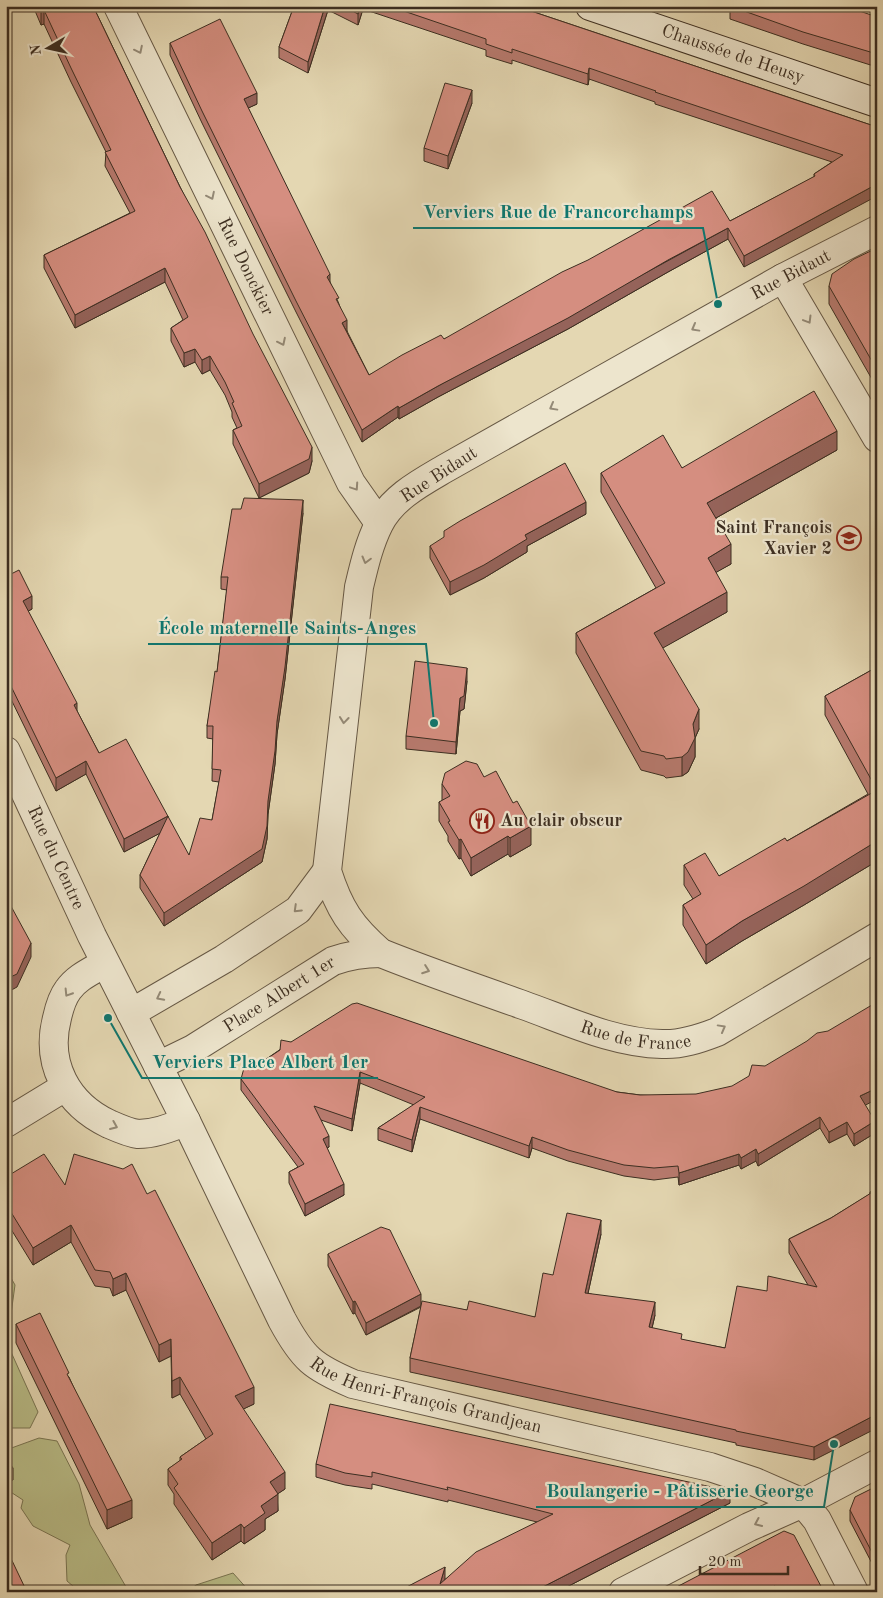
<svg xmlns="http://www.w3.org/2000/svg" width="883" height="1598" font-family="'Old Standard TT',serif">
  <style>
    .green { fill: #b9bd88; stroke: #7a7654 }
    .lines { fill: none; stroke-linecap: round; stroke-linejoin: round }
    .street-casing { stroke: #665845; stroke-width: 30 }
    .secondary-casing { stroke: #3c2e21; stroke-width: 30 }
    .street { stroke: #ede5cd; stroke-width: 28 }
    .secondary { stroke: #ede5cd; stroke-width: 28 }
    .wall { fill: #b77a6e; stroke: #3c2e21 }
    .shaded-wall { fill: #95635a; stroke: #3c2e21 }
    .building { fill: #d58e80; stroke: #3c2e21 }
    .oneway { stroke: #948a77 }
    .labels { text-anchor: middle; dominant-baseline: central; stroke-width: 4.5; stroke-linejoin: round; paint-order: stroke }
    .street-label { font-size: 18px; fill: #3c2e21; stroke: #ede5cd }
    .poi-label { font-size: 18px; font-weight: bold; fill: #3c2e21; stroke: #ede5cd; text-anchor: end }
    .leader { fill: none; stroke: #0f766e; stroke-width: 2 }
    .callout-dot { fill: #0f766e; stroke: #ede5cd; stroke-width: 2 }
    .callout-label { font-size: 19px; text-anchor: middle; font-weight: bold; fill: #0f766e; stroke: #ede5cd; stroke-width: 4.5; stroke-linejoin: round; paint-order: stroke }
  </style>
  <rect width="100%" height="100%" fill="#e4d7b2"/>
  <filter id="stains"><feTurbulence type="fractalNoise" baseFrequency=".004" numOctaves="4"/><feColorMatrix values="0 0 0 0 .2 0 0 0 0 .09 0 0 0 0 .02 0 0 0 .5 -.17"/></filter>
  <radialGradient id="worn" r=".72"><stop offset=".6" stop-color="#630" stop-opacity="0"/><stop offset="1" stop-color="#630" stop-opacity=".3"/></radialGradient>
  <path class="green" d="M6,1269L15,1285L7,1343L38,1412L30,1428H6Z
    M39,1438L57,1441L79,1484L90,1525L129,1592H80L67,1581L66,1555L70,1545L33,1526L21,1508L23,1500L6,1489V1450Z
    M233,1573L250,1592H187L196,1585Z"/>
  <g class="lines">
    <defs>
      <g id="street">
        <path id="s1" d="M118,6L351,483L379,523"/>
        <path id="s2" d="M877,230L783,278L444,469C420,483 392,498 379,524C369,544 364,566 359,587L327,871C339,909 351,927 381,953C428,972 476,988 523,1005C568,1021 614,1043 662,1044C681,1045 699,1039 717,1032L877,937"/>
        <path d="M783,278L877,438"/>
        <path id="s3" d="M6,751L92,936L186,1121L282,1320C303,1359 313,1367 353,1384L710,1467L755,1482L803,1503L817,1520L854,1592"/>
        <path d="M105,963C92,971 77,977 68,990C62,998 59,1009 57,1018C45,1064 67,1104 109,1124C118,1128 129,1133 138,1134C155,1134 171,1128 186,1121"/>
        <path d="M131,1013L224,959L298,910L327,871"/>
        <path id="s4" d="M158,1066L193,1049L333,961C350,955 363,953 381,953"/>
        <path d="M6,1123L65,1087"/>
        <path d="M623,1592L749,1527L803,1503L877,1464"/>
      </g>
      <g id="secondary">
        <path id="s5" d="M590,6L877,103"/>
      </g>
    </defs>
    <use href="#street" class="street-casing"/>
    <use href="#secondary" class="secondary-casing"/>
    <use href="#street" class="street"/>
    <use href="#secondary" class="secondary"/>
  </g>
  <path class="wall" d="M33,6H93L312,461L309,473L259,498L233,444V430L237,428L232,417V412L225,395L210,370L202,374L195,362L184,367L171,341V328L183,320L165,282L75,328L44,268V255L130,213L105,166L106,152L71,82L44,24L41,25Z
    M294,6H516L877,127L744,267L728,239L668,272L568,329L438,397L399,419L398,417L362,442L296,312L202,123L170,55V43L257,104L248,108L330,282L339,304L347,331L369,375L444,339L730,221L814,177V174L832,162L655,104V102L589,79L588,85L512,60V64L486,56V50L363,9L358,25L328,10L308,73L279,58V47Z
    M730,6L877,17V67L803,44L730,19Z
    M472,103L448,169L424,161V148Z
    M877,248V388L829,304V286Z
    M837,450L716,518L731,564L716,572L727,612L662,648L699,729L695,738V757L688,772L682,776L666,778L664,776L641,770L576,653V633L656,588L601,492V473L682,468Z
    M303,513L285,679L277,734L275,764L268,814L267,839L262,862L164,926L140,888V875L160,833L124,852L86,774L56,791L6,689V564L32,609L28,611L77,711L99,753L189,855L212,820L219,782L212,781L213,739L207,738V726L217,672L227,590L221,589V577Z
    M586,514L527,546V552L484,578L450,595L430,558V546Z
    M877,667V861L804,905L742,941L706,964L683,925V905L693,899L684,885V865L719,876L787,841L868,794L825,715V696Z
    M467,681L464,709L460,711L456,754L406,749V736Z
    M484,777L531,845L510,857L508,854L471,876L461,858L459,859L448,841V836L439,821V802L442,801V784Z
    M291,1042L617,1092L640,1095L865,1105L875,1133L854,1146L847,1134L829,1143L820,1128L758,1166L756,1161L741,1169L739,1165L679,1185L678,1177L654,1180L624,1176L568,1161L532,1148L529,1158L420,1119L412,1152L378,1140V1128L414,1105L360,1083L352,1131L321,1120L329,1147L327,1148L344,1195L305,1216L289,1183V1172L298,1167L241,1090V1079L259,1064Z
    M6,1177L65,1185L254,1404L243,1409L285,1489L277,1494L278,1511L265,1519V1530L244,1544L241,1541L212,1560L174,1504V1494L168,1485V1469L180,1461V1457L206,1439L180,1394L172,1398L171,1356L159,1362L126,1290L113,1296L110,1288L95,1286L71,1242L33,1265L6,1221Z
    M877,1189L814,1460L736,1445V1443L410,1372V1358L421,1307L366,1335L355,1313L353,1314L328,1266V1254L421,1304L467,1310L535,1317L553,1275L601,1234L588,1293L655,1315L652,1328L682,1340L725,1348L767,1291L808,1285L789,1253V1239L831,1218L870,1194V1192Z
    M16,1324L69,1377L132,1518L107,1529L16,1343Z
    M316,1464L730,1503L557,1592H397L445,1579L444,1580L537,1522L448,1500V1502L372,1484V1489L345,1485L316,1477Z
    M877,1486V1573L850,1521V1510Z"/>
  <path class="shaded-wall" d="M325,6H328V10L308,73V62Z
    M360,6H363V9L358,25V14Z
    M44,10V24L41,25V11Z
    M589,68V79L588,85V74Z
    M472,90V103L448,169V156Z
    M257,93V104L244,110V99Z
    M877,184V196L744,267V256Z
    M728,228V239L668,272L568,329L438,397L399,419V408L438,386Z
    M165,268V282L75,328V315Z
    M330,274V286L327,277Z
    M347,320V332L342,323Z
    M195,349V362L184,367V353Z
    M210,356V370L202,374V360Z
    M398,406V417L362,442V430Z
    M837,431V450L707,523V503Z
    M312,447V461L309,473L259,498V484Z
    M303,500V513L285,679L277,734L275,764L268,814L267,839L262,862L164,926V913L277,721Z
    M586,502V514L527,546V552L484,578L450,595V582L525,535Z
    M731,544V564L708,577V558Z
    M727,592V612L654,653V633Z
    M32,596V609L23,614V601Z
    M467,668V681L464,709L460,711L456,754V742L460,698Z
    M77,703V715L74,705Z
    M699,709V729L695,738V757L688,772L682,776V757L693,724Z
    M86,761V774L56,791V778Z
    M168,816V829L124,852V839Z
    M531,826V845L510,857V838Z
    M508,836V854L471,876V858Z
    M461,839V858L459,859V840Z
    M877,841V861L804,905L742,941L706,964V945L742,921Z
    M31,943V957L17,987L6,993V979Z
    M360,1072V1083L352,1131V1119Z
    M877,1088V1099L860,1108V1096Z
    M420,1107V1119L412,1152V1140Z
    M820,1117V1128L758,1166V1154Z
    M875,1121V1133L854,1146V1134Z
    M847,1122V1134L829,1143V1132Z
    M329,1136V1147L323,1150V1139Z
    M532,1137V1148L529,1158V1146Z
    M756,1149V1161L741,1169V1158Z
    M739,1154V1165L679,1185V1173Z
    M344,1184V1195L305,1216V1204Z
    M601,1220V1234L585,1307V1293Z
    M71,1225V1242L33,1265V1248Z
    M126,1273V1290L113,1296V1279Z
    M421,1294V1306L366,1335V1323Z
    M355,1301V1313L353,1314V1302Z
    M655,1302V1315L649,1341V1327Z
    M171,1339V1356L159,1362V1345Z
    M180,1377V1394L172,1398V1381Z
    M254,1387V1404L235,1413V1396Z
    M877,1414V1428L814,1460V1447Z
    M13,1468V1480L6,1483V1470Z
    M285,1472V1489L270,1499V1482Z
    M730,1491V1503L557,1592H533Z
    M278,1494V1511L265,1519V1530L244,1544V1528L261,1506Z
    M132,1500V1518L107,1529V1510Z
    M241,1524V1541L212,1560V1543Z
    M445,1567V1579L441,1592L440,1584Z
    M775,1586V1592H764Z"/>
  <path class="building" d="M39,6H93L180,187L205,232L253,334L312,447L309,459L259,484L233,430L242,426L232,403L234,402L225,382L210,356L202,360L195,349L184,353L171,328L188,317L165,268L75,315L44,255L135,211L105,152L111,150L71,68L44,10L41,11Z
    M294,6H325L308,62L279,47Z
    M343,6H360L358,14Z
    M389,6H516L877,127V184L744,256L728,228L668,260L568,318L438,386L399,408L398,406L362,430L296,301L202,111L170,43L220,19L257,93L244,99L330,274L327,277L339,298L336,299L347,320L342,323L369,375L402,355L441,335L444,339L562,272L588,260L712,191L730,221L815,176L814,174L843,155L655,92L656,91L589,68L588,74L512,49V53L486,44V39Z
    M730,6H845L877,17V54L803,32Z
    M445,83L472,90L448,156L424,148Z
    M877,248V370L829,286L832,274L854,259Z
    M814,391L837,431L707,503L731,544L708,558L727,592L654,633L699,709L693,724L695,738L688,752L682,757L666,759L664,756L641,751L576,633L665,583L601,473L663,435L682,468Z
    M565,463L586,502L525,535L527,539L484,565L450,582L430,546L444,537V531L460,521Z
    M244,498L303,500L285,667L277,721L275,751L268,801L267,826L262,849L164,913L140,875L168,816L124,839L86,761L56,778L6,676V564L11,574L19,570L32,596L23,601L77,703L74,705L99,753L126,739L189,855L200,818L212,820L221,770L212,769L213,726H207L215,671L217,672L228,577H221L232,509H241Z
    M415,661L467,668L464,696L460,698L456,742L406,736Z
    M877,667V841L804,886L742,921L706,945L683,905L701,894L684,865L705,853L719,876L785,838L787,841L877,790L825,696Z
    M466,761L477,764L484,777L496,771L513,803L517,801L531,826L510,838L508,836L471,858L461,839L459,840L448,822L450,821L439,802L450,796L442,784L445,773Z
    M6,897L31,943L17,974L6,979Z
    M877,1002V1088L860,1096L875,1121L854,1134L847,1122L829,1132L820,1117L758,1154L756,1149L741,1158L739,1154L679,1173L678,1166L654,1168L624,1165L568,1150L532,1137L529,1146L420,1107L412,1140L378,1128L425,1097L360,1072L352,1119L314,1106L329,1136L323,1139L344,1184L305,1204L289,1172L304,1164L241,1079L244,1068L252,1063L259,1064L280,1050L281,1040L291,1042L352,1004L357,1003L617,1092L640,1095L696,1094L732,1086L749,1076L752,1065L765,1066L807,1041L817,1033L828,1031Z
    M44,1154L65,1185L74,1154L123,1169L132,1164L147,1194L155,1190L254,1387L235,1396L285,1472L270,1482L278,1494L261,1506L265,1513L244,1528L241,1524L212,1543L174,1488L178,1484L168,1469L182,1459L180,1457L213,1434L180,1377L172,1381L171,1339L159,1345L126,1273L113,1279L110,1272L95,1270L71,1225L33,1248L6,1204V1177Z
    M877,1189V1224H875L877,1227V1414L814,1447L736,1431V1430L410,1358L422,1301L467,1310L469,1301L535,1317L543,1273L553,1275L567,1213L601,1220L585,1293L655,1302L649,1327L682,1334L681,1339L725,1348L737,1286L767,1291L768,1276L817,1287L789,1239L831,1218L871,1193L870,1192Z
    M381,1227L390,1230L421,1294L366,1323L355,1301L353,1302L328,1254Z
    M40,1313L69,1373L67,1374L132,1500L107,1510L16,1324Z
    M330,1404L730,1491L533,1592H397L445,1567L440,1584L476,1552L553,1514L447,1487L448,1490L372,1472V1477L345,1473L316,1464Z
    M6,1458L13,1468L6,1470Z
    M877,1486V1562L850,1510L855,1497Z
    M784,1531L794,1535L824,1592H777L775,1586L764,1592H667Z
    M6,1548L27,1592H6Z"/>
  <defs><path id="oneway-chevron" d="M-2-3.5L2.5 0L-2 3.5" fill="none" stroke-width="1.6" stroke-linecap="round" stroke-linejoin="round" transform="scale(1.25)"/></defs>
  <g class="oneway">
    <use href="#oneway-chevron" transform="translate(139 50) rotate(64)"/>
    <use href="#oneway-chevron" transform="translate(211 196) rotate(64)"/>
    <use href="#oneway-chevron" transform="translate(808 320) rotate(59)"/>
    <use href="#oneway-chevron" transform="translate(695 328) rotate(151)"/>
    <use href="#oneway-chevron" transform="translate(282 342) rotate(64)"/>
    <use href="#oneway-chevron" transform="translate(553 407) rotate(151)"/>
    <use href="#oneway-chevron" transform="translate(355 487) rotate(56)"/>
    <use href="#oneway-chevron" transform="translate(366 560) rotate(105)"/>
    <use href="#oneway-chevron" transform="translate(344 720) rotate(96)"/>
    <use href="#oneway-chevron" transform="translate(297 909) rotate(136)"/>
    <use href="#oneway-chevron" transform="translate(426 970) rotate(20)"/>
    <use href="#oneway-chevron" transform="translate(68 993) rotate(122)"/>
    <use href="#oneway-chevron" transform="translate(160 997) rotate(153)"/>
    <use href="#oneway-chevron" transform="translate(722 1028) rotate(-29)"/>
    <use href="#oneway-chevron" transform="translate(114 1126) rotate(23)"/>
    <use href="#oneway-chevron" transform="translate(758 1523) rotate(156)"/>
  </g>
  <defs>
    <symbol id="school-ring" viewBox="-11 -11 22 22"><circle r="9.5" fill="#ede5cd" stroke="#8f2418" stroke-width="1.5"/><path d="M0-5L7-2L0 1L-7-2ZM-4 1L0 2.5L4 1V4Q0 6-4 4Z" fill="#8f2418"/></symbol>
    <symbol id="restaurant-ring" viewBox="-11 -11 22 22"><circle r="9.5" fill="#ede5cd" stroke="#8f2418" stroke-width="1.5"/><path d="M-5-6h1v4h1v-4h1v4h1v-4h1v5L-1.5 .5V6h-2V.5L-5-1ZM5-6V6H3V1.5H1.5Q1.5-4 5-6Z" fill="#8f2418"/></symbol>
  </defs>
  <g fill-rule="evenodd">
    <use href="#school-ring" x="835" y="524" width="28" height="28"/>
    <use href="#restaurant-ring" x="468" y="807" width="28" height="28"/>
  </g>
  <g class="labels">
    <g class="street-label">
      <text stroke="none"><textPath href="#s5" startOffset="151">Chaussée de Heusy</textPath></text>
      <text stroke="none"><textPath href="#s1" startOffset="290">Rue Donckier</textPath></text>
      <text transform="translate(791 275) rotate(-28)">Rue Bidaut</text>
      <text transform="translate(439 475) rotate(-33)">Rue Bidaut</text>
      <text stroke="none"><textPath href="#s3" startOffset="118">Rue du Centre</textPath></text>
      <text stroke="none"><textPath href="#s4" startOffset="141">Place Albert 1er</textPath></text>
      <text stroke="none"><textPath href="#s2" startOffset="1302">Rue de France</textPath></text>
      <text stroke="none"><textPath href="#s3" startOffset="804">Rue Henri-François Grandjean</textPath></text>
    </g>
    <g class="poi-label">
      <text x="832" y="528">Saint François<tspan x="832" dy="21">Xavier 2</tspan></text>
      <text x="500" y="821" text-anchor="start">Au clair obscur</text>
    </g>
  </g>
  <path class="leader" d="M718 304L703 228H413M434 723L426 644H148M108 1018L142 1078H378M834 1444L824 1507H536"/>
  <g class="callout-dot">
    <circle cx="718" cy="304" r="5"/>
    <circle cx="434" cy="723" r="5"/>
    <circle cx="108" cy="1018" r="5"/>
    <circle cx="834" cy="1444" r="5"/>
  </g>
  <g class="callout-label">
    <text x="558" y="218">Verviers Rue de Francorchamps</text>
    <text x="287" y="634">École maternelle Saints-Anges</text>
    <text x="260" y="1068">Verviers Place Albert 1er</text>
    <text x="680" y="1497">Boulangerie - Pâtisserie George</text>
  </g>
  <rect width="883" height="1598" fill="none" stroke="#e4d7b2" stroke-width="25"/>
  <rect x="8" y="8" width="868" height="1583" fill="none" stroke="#3c2e21" stroke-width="2.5"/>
  <rect x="12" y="12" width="858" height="1573" fill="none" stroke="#3c2e21"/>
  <g transform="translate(48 48) rotate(261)" stroke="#ede5cd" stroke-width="4" paint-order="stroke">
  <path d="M0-4L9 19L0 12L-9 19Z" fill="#3c2e21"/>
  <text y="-8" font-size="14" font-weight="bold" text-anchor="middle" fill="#3c2e21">N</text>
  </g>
  <path d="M700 1566v8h88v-8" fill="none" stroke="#3c2e21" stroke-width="2.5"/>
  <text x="708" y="1566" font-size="15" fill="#3c2e21" stroke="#ede5cd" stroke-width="4" paint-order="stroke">20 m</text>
  <rect width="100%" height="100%" filter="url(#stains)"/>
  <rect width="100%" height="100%" fill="url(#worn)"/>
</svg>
